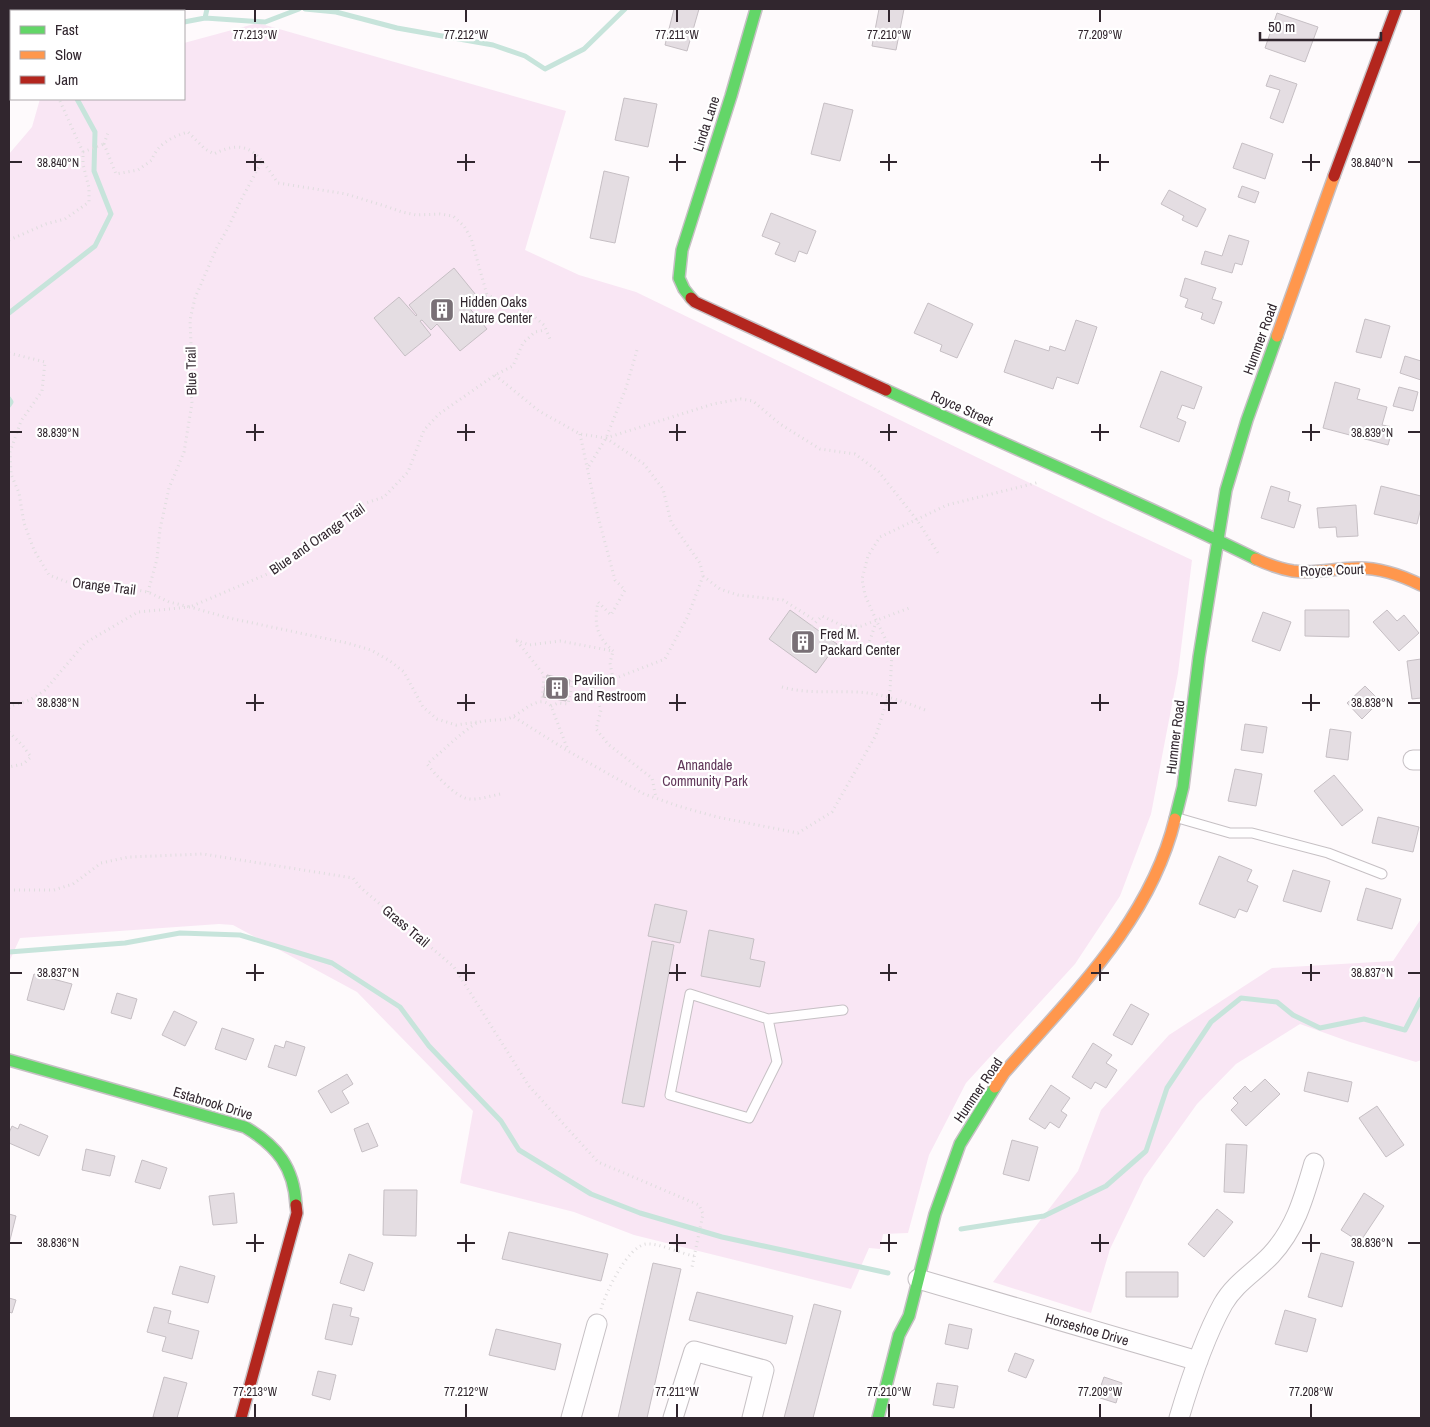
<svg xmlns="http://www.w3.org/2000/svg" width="1430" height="1427" font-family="'Archivo Narrow',sans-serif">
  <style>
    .green { fill: #f9e6f4 }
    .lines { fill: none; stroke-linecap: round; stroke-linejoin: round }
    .stream { stroke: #c7e4db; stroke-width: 5 }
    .building { fill: #e4dde2; stroke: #c6bfc4 }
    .lane-casing { stroke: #c6c0c4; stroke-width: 11 }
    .street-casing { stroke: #c6c0c4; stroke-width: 21 }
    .fast-casing { stroke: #c6c0c4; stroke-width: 14 }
    .slow-casing { stroke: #c6c0c4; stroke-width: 14 }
    .jam-casing { stroke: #c6c0c4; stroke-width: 14 }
    .path { stroke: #dfddde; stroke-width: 3; stroke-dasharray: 1 4; stroke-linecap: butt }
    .lane { stroke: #fffeff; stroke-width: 9 }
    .street { stroke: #fffeff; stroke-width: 19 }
    .fast { stroke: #63d668; stroke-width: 11 }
    .slow { stroke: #ff974d; stroke-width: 11 }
    .jam { stroke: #b3261e; stroke-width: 11 }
    .ticks { fill: none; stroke: #31262e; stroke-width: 2 }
    .labels { text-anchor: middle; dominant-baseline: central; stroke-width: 4.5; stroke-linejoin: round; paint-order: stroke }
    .street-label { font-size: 14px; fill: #31262e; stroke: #fff }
    .poi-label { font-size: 14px; fill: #31262e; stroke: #fff; text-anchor: start }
    .park-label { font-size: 14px; fill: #5f3558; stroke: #fff }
    .ticks-label { font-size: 12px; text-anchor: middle; fill: #31262e; stroke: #fff; stroke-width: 4.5; stroke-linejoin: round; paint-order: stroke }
  </style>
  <rect width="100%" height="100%" fill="#fefafc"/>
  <path class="green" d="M258,23L566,111L525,250L579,275L636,292L1104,519L1192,560L1178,673L1151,814L1120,896L1075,964L966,1083L929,1155L908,1233L883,1234L880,1249L869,1248L851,1289L634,1235L574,1212L460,1183L473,1111L357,992L233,925L219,924L20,938L9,962V154L32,127L40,99H184V43Z
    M1421,919V1060L1416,1062L1350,1042L1300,1024L1236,1064L1197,1104L1144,1178L1110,1249L1091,1313L993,1282L1078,1171L1101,1110L1169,1035L1272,968L1393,961Z"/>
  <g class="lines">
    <path class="stream" d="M305,9L336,12L397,28L493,45L525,56L545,69L584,49L625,9
      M205,18L265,22L299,9
      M184,22L205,18L207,9
      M9,313L95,246L111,214L94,171L95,132L77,99
      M9,399L11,402L9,405
      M9,952L125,943L180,933L240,935L332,963L400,1007L429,1046L501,1121L519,1150L591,1194L640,1213L722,1237L888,1273
      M961,1229L1044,1216L1106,1186L1146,1151L1167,1088L1211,1022L1241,998L1277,1002L1293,1015L1320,1028L1364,1019L1405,1030L1421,999"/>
  </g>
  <path class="building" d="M674,9H699L687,51L665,45Z
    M879,9H904L896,50L872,46Z
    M1277,13L1318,27L1305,62L1265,48Z
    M1270,75L1297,84L1283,123L1270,118L1280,90L1266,86Z
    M624,98L657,104L648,147L615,140Z
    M824,103L853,110L840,161L811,154Z
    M1242,143L1273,154L1265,179L1233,168Z
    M604,171L629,177L615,243L590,238Z
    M1242,186L1259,192L1255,203L1238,197Z
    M1169,190L1206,209L1197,227L1182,220L1184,216L1161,204Z
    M771,213L816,231L807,254L799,251L795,262L775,254L780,243L762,236Z
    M1229,235L1249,241L1242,265L1235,263L1232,273L1201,264L1205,251L1222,256Z
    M454,268L476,295L466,304L487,329L460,351L437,324L431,330L422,320L420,321L431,335L405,356L374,318L399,297L416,316L417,315L409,305Z
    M1185,278L1216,288L1212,299L1222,302L1214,324L1201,319L1203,313L1185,307L1188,299L1180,296Z
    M928,303L973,324L957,358L940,351L942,345L914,333Z
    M1365,319L1390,326L1381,358L1356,352Z
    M1076,320L1097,327L1078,384L1057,377L1053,389L1004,372L1015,340L1049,351L1050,346L1065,351Z
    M1405,356L1421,361V380L1400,373Z
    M1161,371L1202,387L1194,409L1182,405L1177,418L1186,422L1179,442L1140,427Z
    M1335,382L1360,389L1357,399L1387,407L1382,425L1393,427L1388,445L1323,428Z
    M1399,387L1418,392L1413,411L1393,406Z
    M1271,486L1290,492L1288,501L1301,505L1294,528L1261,518Z
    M1381,486L1421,496V508L1417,524L1374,514Z
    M1356,505L1358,536L1337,537L1336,527L1319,528L1317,508Z
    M790,610L837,644L816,673L769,639Z
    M1305,610H1349V637L1305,636Z
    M1387,610L1397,621L1404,615L1419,633L1399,651L1373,622Z
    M1263,612L1291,622L1280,651L1252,641Z
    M1421,659V698L1412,699L1407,661Z
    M547,675L570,680L566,701L543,697Z
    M1365,686L1380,701L1362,719L1347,703Z
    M1245,724L1267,727L1263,753L1241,750Z
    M1330,729L1351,732L1348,760L1326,757Z
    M1235,769L1262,774L1256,806L1228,801Z
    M1334,775L1363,810L1342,826L1314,791Z
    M1378,817L1419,827L1413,852L1372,843Z
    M1219,856L1252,870L1247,881L1258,886L1247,912L1239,909L1235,918L1199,904Z
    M1293,870L1330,881L1321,912L1283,901Z
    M1366,888L1401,899L1392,929L1357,920Z
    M655,904L687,911L680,943L648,936Z
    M709,930L754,939L750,959L765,962L760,987L701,976Z
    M652,941L674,945L644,1107L622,1103Z
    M34,974L72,984L64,1010L27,1000Z
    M117,993L137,999L131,1019L111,1013Z
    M1131,1004L1149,1014L1132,1045L1113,1035Z
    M174,1011L197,1022L185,1046L162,1035Z
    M222,1028L254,1039L246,1060L215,1049Z
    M286,1041L305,1047L296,1076L268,1067L275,1045L284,1048Z
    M1093,1043L1112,1055L1106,1063L1117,1070L1106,1088L1095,1082L1091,1089L1072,1077Z
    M1308,1072L1352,1082L1348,1102L1304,1091Z
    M347,1074L353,1084L342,1091L349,1103L331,1113L318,1091Z
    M1265,1079L1280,1094L1246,1126L1231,1110L1238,1103L1233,1098L1245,1086L1251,1092Z
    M1051,1085L1070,1098L1061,1111L1067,1115L1059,1128L1050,1122L1045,1129L1029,1119Z
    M1377,1106L1404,1145L1386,1157L1359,1118Z
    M368,1123L378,1146L362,1152L354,1129Z
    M20,1124L48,1136L39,1156L9,1143V1133L12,1126L18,1129Z
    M1012,1140L1038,1147L1029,1181L1003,1174Z
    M1226,1144L1247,1145L1244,1193L1224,1192Z
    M86,1149L115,1156L110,1176L82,1170Z
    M142,1160L167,1168L160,1189L135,1182Z
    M384,1190H417L416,1236L383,1235Z
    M234,1193L237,1223L213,1225L209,1196Z
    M1364,1193L1384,1206L1360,1242L1341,1230Z
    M1217,1209L1233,1222L1204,1257L1188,1244Z
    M9,1214L16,1216L9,1244Z
    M509,1232L608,1254L601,1281L502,1259Z
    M1321,1253L1354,1262L1342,1307L1308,1297Z
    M349,1254L373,1263L364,1291L340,1283Z
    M653,1263L681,1269L647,1418H618Z
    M180,1266L215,1276L208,1303L172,1294Z
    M1126,1272H1178V1297H1126Z
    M697,1292L793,1316L786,1344L689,1320Z
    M9,1298L16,1300L12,1313L9,1312Z
    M333,1304L352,1308L350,1316L359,1318L352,1345L325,1339Z
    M814,1304L841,1311L813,1418H784Z
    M154,1307L171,1311L168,1323L199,1331L192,1359L162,1351L166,1337L147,1332Z
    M1285,1310L1316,1319L1307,1352L1275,1344Z
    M949,1324L972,1329L968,1349L945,1344Z
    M496,1329L561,1344L555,1370L489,1355Z
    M1015,1353L1034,1360L1026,1378L1008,1371Z
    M318,1371L336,1375L330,1400L312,1395Z
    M164,1377L187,1383L177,1418H159L153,1417Z
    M1104,1377L1122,1383L1116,1403L1097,1397Z
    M937,1383L958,1386L954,1408L933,1405Z"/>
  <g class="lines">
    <defs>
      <path id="lane" d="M1178,818L1230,833H1252L1328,853L1382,874
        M768,1019L690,994L670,1095L749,1118L777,1062L768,1019L843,1010"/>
      <path id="street" d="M1413,760H1421
        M918,1279L1198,1361
        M571,1418L597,1324
        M673,1418L694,1351L764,1370L752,1418
        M1179,1418C1190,1381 1204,1338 1223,1304C1235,1283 1255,1272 1271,1255C1296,1228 1304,1197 1314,1163"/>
      <path id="fast" d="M691,298L684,289L679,278L682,250L731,96L756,9
        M886,390C1009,447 1135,499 1256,559
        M1175,819L1183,787L1199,657L1226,490L1247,420L1277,336
        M9,1060L245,1127C277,1146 294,1167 296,1205
        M878,1418L899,1335L909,1316L935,1214L960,1144L995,1087"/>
      <path id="slow" d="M1277,336L1334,176
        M1256,559C1267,564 1281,569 1293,571C1314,574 1337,568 1358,568C1381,568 1401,575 1421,585
        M995,1087L1004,1073C1071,996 1150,922 1175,819"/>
      <path id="jam" d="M1334,176L1396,9
        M691,298L695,302L886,390
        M241,1418L297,1213L296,1205"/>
    </defs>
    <use href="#lane" class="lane-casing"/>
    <use href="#street" class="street-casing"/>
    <use href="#fast" class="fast-casing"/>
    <use href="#slow" class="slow-casing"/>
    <use href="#jam" class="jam-casing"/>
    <path class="path" d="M104,144L116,174L138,170L152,160C156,145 173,136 188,132L205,149L214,154C249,136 259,156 278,183L346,194L388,207L402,212L416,215L440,214L453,216L464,226L471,238L487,295
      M104,144L109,130
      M83,152L104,144
      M9,240L46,224L65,219L89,202V188L83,164V152L59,99
      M476,297L487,295L529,312L544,325L550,339
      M9,353L45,362L42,391L21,421L10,452L11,474L19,493L24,523L34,550L49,575L67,582L93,586L120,587L148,592L169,602L190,607L272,572L325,530L363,504L384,497L408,472L424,430L439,414L495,375L513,366L523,343L535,332L545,330
      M495,375L539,411L580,434L606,438L644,464L663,489L671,522L700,563L703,576L688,616L665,659L593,687L573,681L568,704L558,703L551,706
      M580,434L596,509L615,580L625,590L611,615L598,602C594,625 596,635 613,651
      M606,438L713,404L741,399L753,401L780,424L820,449L855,454L879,472L917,520L940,556
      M589,466L606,438L626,388L637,350
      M703,576L720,589L738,595L783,600L816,621
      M148,592L157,559L160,529L169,488L184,452L192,403L189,370L191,344L190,320L195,298L217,247L228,228L241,200L262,161
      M812,626L822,616L843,626H861L912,607
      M843,626L864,648L868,646L876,622
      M516,640L529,645L560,641L613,651
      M517,641L544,675L542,701
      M613,679L610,663L613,651
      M593,687L601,710L596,729L609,745L652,778L656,798
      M782,687C807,694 831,691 856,692C882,693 904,702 928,711
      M9,708L11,706L30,700L45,690L85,643L138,612L190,607L229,618L347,643L371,650L390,661L404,672L423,707L437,719L456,725L477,722
      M514,717L568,751L644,794L678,806L717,817L798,833L832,812L876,735L890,691L892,652L877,622L865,595L862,579L868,556L880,537L947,505L1040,482
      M9,732L23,746L31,757L23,764L9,767
      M500,794C491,796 478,800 469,799C455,797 435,774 427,764C443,751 458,735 475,724C483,719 497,721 506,719C520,717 537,692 551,706L568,750
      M9,890H54L73,884L101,863L129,857L203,854L353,878L360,887L454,967L529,1086L598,1162L699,1205L703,1214L692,1267
      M601,1309C606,1292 627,1247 646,1244C660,1243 681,1254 695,1256"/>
    <use href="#lane" class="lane"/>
    <use href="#street" class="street"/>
    <use href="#fast" class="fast"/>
    <use href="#slow" class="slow"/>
    <use href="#jam" class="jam"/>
  </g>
  <path class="ticks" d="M255,10V22M466,10V22M677,10V22M889,10V22M1100,10V22M255,154V171M466,154V171M677,154V171M889,154V171M1100,154V171M1311,154V171M10,162H22M246,162H264M457,162H475M669,162H686M880,162H897M1091,162H1109M1302,162H1320M1408,162H1420M255,424V441M466,424V441M677,424V441M889,424V441M1100,424V441M1311,424V441M10,432H22M246,432H264M457,432H475M669,432H686M880,432H897M1091,432H1109M1302,432H1320M1408,432H1420M255,694V711M466,694V711M677,694V711M889,694V711M1100,694V711M1311,694V711M10,703H22M246,703H264M457,703H475M669,703H686M880,703H897M1091,703H1109M1302,703H1320M1408,703H1420M255,964V981M466,964V981M677,964V981M889,964V981M1100,964V981M1311,964V981M10,973H22M246,973H264M457,973H475M669,973H686M880,973H897M1091,973H1109M1302,973H1320M1408,973H1420M255,1234V1252M466,1234V1252M677,1234V1252M889,1234V1252M1100,1234V1252M1311,1234V1252M10,1243H22M246,1243H264M457,1243H475M669,1243H686M880,1243H897M1091,1243H1109M1302,1243H1320M1408,1243H1420M255,1404V1417M466,1404V1417M677,1404V1417M889,1404V1417M1100,1404V1417M1311,1404V1417"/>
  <defs>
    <symbol id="building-square" viewBox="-11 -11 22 22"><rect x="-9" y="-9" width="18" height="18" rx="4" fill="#797076" stroke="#fff"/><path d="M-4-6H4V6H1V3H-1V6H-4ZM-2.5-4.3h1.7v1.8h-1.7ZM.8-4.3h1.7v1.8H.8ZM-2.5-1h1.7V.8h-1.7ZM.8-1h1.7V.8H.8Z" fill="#fff"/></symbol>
  </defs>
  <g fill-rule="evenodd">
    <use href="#building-square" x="428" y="296" width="28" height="28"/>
    <use href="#building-square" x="789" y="628" width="28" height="28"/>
    <use href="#building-square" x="543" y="674" width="28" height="28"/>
  </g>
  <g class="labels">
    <g class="street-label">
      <text transform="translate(706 124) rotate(-72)">Linda Lane</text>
      <text transform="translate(1260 339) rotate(-70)">Hummer Road</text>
      <text transform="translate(191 371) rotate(-91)">Blue Trail</text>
      <text transform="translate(962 408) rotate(24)">Royce Street</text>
      <text transform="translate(317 539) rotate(-35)">Blue and Orange Trail</text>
      <text transform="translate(1332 570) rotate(-2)">Royce Court</text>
      <text transform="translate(104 586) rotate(7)">Orange Trail</text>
      <text transform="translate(1175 737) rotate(-83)">Hummer Road</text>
      <text transform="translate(406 926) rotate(40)">Grass Trail</text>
      <text transform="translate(978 1090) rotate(-56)">Hummer Road</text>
      <text transform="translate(213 1103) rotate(17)">Estabrook Drive</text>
      <text transform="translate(1087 1329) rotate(16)">Horseshoe Drive</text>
    </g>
    <g class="poi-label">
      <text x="460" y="302">Hidden Oaks<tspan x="460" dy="16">Nature Center</tspan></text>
      <text x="820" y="634">Fred M.<tspan x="820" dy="16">Packard Center</tspan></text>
      <text x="574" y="680">Pavilion<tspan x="574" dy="16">and Restroom</tspan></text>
    </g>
    <g class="park-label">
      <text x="705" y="765">Annandale<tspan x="705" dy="16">Community Park</tspan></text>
    </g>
  </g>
  <g class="ticks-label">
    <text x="255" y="39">77.213°W</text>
    <text x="466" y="39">77.212°W</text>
    <text x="677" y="39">77.211°W</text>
    <text x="889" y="39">77.210°W</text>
    <text x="1100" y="39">77.209°W</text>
    <text x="58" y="167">38.840°N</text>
    <text x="1372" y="167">38.840°N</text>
    <text x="58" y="437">38.839°N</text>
    <text x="1372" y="437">38.839°N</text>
    <text x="58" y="707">38.838°N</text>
    <text x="1372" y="707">38.838°N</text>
    <text x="58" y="977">38.837°N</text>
    <text x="1372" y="977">38.837°N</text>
    <text x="58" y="1247">38.836°N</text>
    <text x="1372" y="1247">38.836°N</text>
    <text x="255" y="1396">77.213°W</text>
    <text x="466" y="1396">77.212°W</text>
    <text x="677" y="1396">77.211°W</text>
    <text x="889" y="1396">77.210°W</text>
    <text x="1100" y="1396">77.209°W</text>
    <text x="1311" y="1396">77.208°W</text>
  </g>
  <rect width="1430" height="1427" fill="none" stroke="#31262e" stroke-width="20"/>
  <rect x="10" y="10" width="175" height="90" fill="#ffffff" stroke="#ada8ab"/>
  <rect x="20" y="26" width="25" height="8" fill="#63d668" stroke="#ada8ab"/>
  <text x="55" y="35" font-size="15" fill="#31262e">Fast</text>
  <rect x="20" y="51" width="25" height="8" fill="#ff974d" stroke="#ada8ab"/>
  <text x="55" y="60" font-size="15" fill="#31262e">Slow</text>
  <rect x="20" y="76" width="25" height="8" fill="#b3261e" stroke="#ada8ab"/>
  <text x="55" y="85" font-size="15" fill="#31262e">Jam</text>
  <path d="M1260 32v8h121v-8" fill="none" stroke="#31262e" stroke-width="2.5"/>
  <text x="1268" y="32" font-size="15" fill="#31262e" stroke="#ffffff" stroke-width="4" paint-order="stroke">50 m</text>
</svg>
